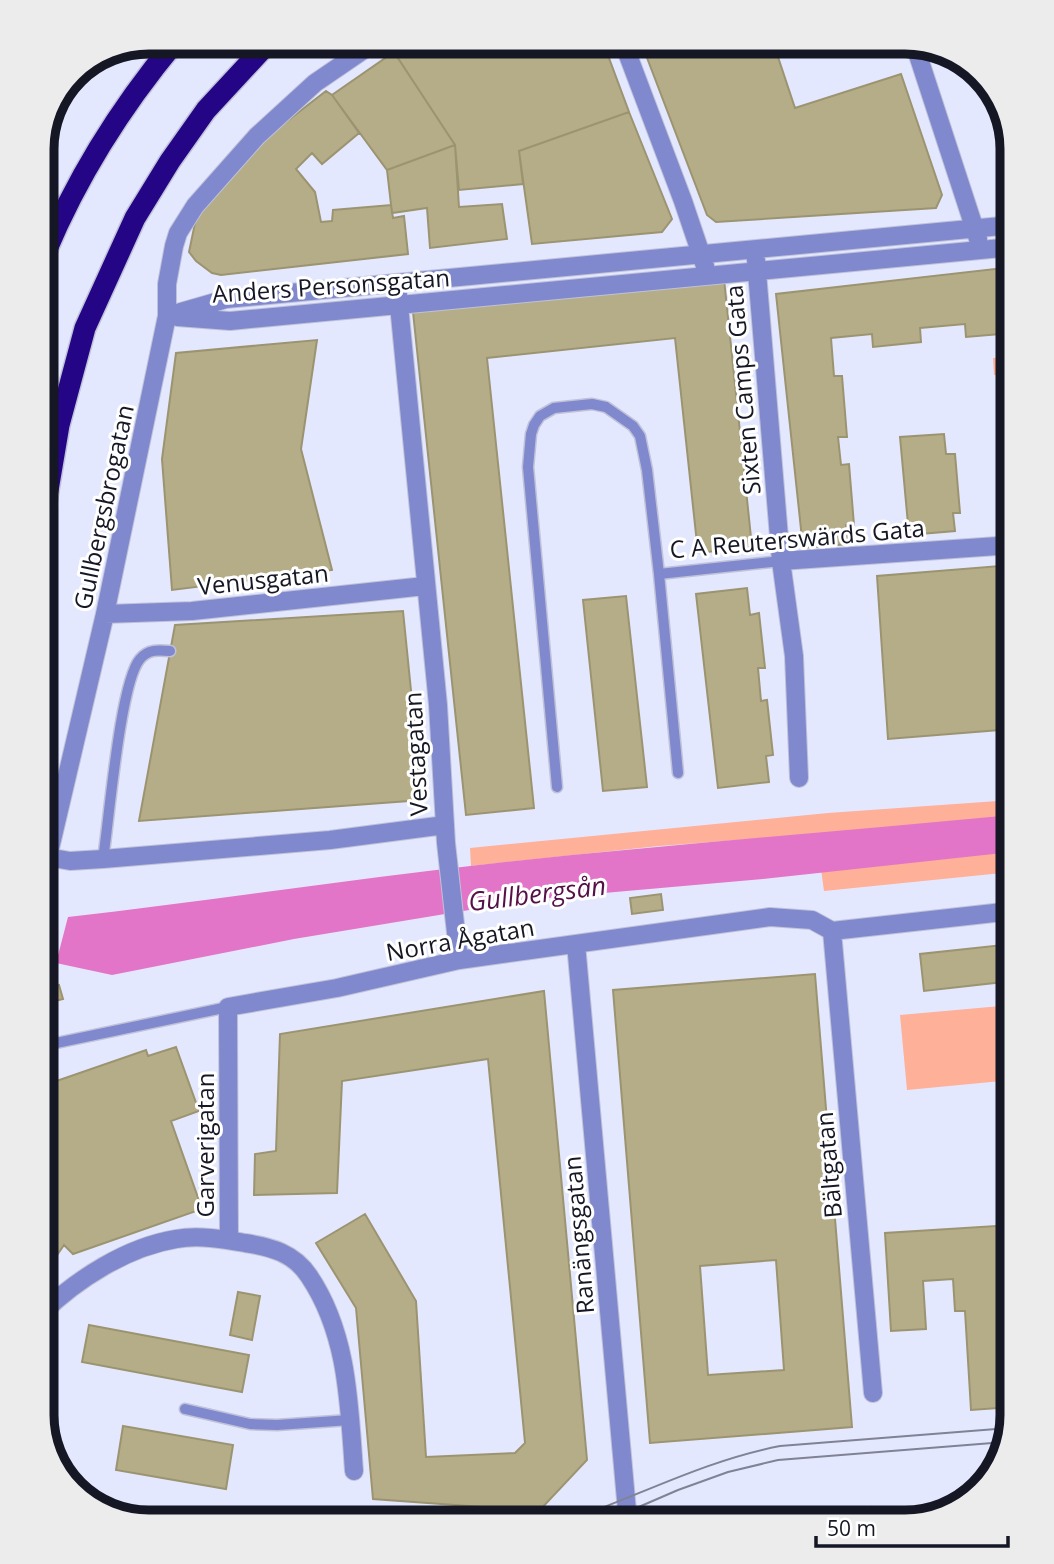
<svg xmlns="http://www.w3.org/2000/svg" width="1054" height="1564" font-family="'Open Sans',sans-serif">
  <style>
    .green { fill: #feb098 }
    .water { fill: #e375c8 }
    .building { fill: #b5ad88; stroke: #9c9470; stroke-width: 2; fill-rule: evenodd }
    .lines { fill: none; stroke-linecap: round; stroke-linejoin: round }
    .service-casing { stroke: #bfc2d8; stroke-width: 13 }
    .minor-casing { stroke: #bfc2d8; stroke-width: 20 }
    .motorway-casing { stroke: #bfc2d8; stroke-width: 24 }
    .service { stroke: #8089cd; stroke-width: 10 }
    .minor { stroke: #8089cd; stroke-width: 18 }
    .motorway { stroke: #240586; stroke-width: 21 }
    .tram { stroke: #808395; stroke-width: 2 }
    .rail-casing { stroke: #808395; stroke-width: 8 }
    .rail { stroke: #fff; stroke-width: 5; stroke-dasharray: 16; stroke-linecap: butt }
    .labels { text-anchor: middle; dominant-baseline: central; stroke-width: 6; stroke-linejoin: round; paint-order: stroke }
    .street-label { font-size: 24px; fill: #151724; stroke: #fff }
    .water-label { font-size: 26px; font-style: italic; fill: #551047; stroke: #fff }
    .rim { fill: none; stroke: #151724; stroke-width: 9 }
  </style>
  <rect width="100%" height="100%" fill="#e4e8ff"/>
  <path class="green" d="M1012,357V382L1004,376L994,375L993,358Z
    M1012,800V872L824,891L816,834L659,846L471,866L470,848L828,813Z
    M1012,1005V1080L907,1090L900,1015Z"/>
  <path class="water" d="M1012,815V852L763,879L536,899L294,939L112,975L56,963L68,917C214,900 359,878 505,862C674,844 843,831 1012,815Z"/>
  <path class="building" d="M411,42H603L629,112L519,151L523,184L459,190L455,145L394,52Z
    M641,42H773L795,108L901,74L942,195L936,208L716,222L707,215Z
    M394,52L455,145L387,170L332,95Z
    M326,91L332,95L359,133L322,164L312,153L296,169L315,192L321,222L332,221L333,210L391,205L393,218L404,216L408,254L221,275L212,273L196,261L189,252L195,223L199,215L264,139Z
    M629,112L672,219L662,232L532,244L519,151Z
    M455,145L459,207L502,204L507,239L430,248L427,208L392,213L387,170Z
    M1012,267V333L966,337L965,324L920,328L921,342L873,347L872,334L831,338L834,376H842L847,437H838L841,465L849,464L854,525H846L848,544L803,548L776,294Z
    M724,279L752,547L698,553L675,338L487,358L534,808L466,815L413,312Z
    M317,340L301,449L332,570L172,590L162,459L176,353Z
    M944,434L946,454H955L960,513H953L955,531L909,535L900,437Z
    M1012,565V729L888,739L877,576Z
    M747,588L750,615L759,613L765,668H758L761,701L767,700L773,755L766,756L769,782L718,788L696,594Z
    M626,596L647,787L603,791L583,600Z
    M403,611L422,800L139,821L175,625Z
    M661,894L663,910L632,914L630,898Z
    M1012,944V981L924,991L920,954Z
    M815,974L852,1427L650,1443L613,990ZM776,1260L784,1370L708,1375L700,1266Z
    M59,985L63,999L43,1004L42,990Z
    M544,991L587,1460L539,1511L373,1499L356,1308L316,1243L365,1214L416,1301L426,1457L515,1453L525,1443L488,1059L342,1081L337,1193L254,1195L255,1154L276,1151L280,1034Z
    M176,1047L199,1111L171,1121L202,1209L73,1254L64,1245L42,1277V1086L146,1050L148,1056Z
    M1012,1225V1407L971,1410L965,1311H955L953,1279L923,1281L926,1329L891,1331L885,1233Z
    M238,1292L260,1296L252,1340L230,1335Z
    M89,1325L249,1355L242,1392L82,1362Z
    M123,1426L233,1445L226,1489L116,1470Z
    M872,1507L919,1518L906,1522H869Z"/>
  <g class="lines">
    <defs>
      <path id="service" d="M678,773L659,574L781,561
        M557,787L528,467L531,434L534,425L540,416L554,408L592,404L606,407L633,426L640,436L647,470L659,574
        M103,859C109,821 120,682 140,659C148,649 159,650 170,651
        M42,1046L228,1007
        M185,1409L250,1424L277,1425L350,1420"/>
      <path id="minor" d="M623,42L683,201L705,266
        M914,43L978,239
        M756,260L781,561L794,656L799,778
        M398,295L438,705L446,843L459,960
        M167,316L226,299L1012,225
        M177,317L230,321L1012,247
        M781,561L1012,545
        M105,614L192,611L425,586
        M48,857L70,861L103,859L330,840L445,825
        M42,869L48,857L105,614L167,316V284L174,246L178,233L195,206L257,136L315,83L375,42
        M832,931L873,1393
        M576,944L628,1522
        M229,1240L228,1007L337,988L459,960L770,917L812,920L832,931L1012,911
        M42,1313C77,1279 127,1247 176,1239C198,1235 223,1239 245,1243C271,1247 294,1253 309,1276C348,1334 349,1403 354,1471"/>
      <path id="motorway" d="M42,261C74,182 120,108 175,42
        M42,526L59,425L85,328L135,218L170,161L206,110L269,42"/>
    </defs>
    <use href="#service" class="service-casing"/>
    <use href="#minor" class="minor-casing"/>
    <use href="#motorway" class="motorway-casing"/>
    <use href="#service" class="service"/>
    <use href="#minor" class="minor"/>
    <use href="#motorway" class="motorway"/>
    <path class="tram" d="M564,1522C637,1497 703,1461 780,1446L1009,1428
      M604,1522L678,1490L728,1472L778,1460L1005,1442"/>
    <defs>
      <path id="rail" d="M69,83L77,72"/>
    </defs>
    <use href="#rail" class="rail-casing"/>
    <use href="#rail" class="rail"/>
  </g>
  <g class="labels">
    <g class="street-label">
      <text transform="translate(331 285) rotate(-4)">Anders Personsgatan</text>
      <text transform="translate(742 390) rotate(-95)">Sixten Camps Gata</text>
      <text transform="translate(103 507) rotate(-78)">Gullbergsbrogatan</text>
      <text transform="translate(797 538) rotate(-5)">C A Reuterswärds Gata</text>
      <text transform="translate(263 579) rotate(-6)">Venusgatan</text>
      <text transform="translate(415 754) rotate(-93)">Vestagatan</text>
      <text transform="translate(460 939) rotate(-10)">Norra Ågatan</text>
      <text transform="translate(204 1145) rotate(-90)">Garverigatan</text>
      <text transform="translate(828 1165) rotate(-95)">Bältgatan</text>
      <text transform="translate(578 1235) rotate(-95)">Ranängsgatan</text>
    </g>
    <g class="water-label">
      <text transform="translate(537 893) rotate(-7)">Gullbergsån</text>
    </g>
  </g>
  <path d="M0 0H1054V1564H0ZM149 54H905A95 95 0 0 1 1000 149V1415A95 95 0 0 1 905 1510H149A95 95 0 0 1 54 1415V149A95 95 0 0 1 149 54Z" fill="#ececed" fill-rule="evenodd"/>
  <path class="rim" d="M149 54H905A95 95 0 0 1 1000 149V1415A95 95 0 0 1 905 1510H149A95 95 0 0 1 54 1415V149A95 95 0 0 1 149 54Z"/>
  <path d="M816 1536v10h192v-10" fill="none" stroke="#151724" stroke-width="3.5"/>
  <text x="827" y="1536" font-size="21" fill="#151724" stroke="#ffffff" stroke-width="5" paint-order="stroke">50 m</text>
</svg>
